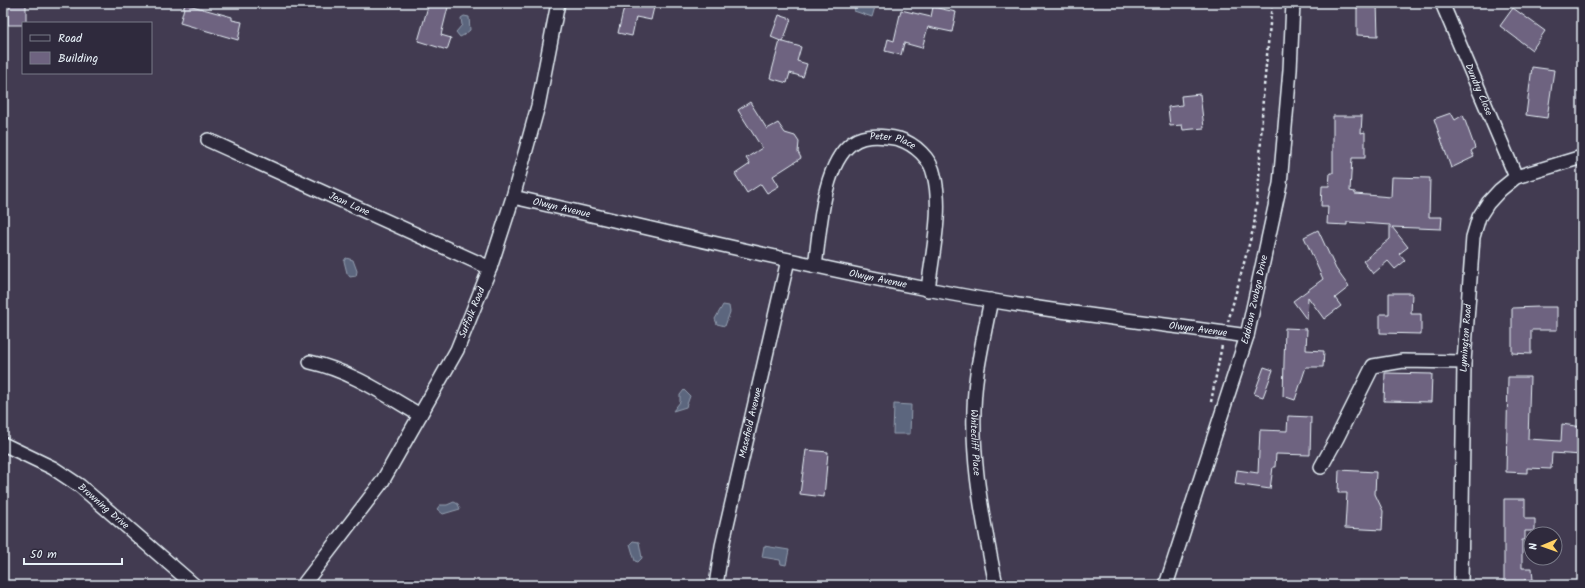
<svg xmlns="http://www.w3.org/2000/svg" width="1585" height="588" font-family="Kalam,sans-serif">
  <style>
    .water { fill: #5b667e; stroke: #939eaf }
    .building { fill: #6e6380; stroke: #e8f1f8 }
    .lines { fill: none; stroke-linecap: round; stroke-linejoin: round }
    .minor-casing { stroke: #e8f1f8; stroke-width: 16 }
    .path { stroke: #e8f1f8; stroke-width: 2.5; stroke-dasharray: 3 3; stroke-linecap: butt }
    .minor { stroke: #2f2a3d; stroke-width: 13 }
    .labels { text-anchor: middle; dominant-baseline: central; stroke-width: 3.5; stroke-linejoin: round; paint-order: stroke }
    .street-label { font-size: 10px; fill: #e8f1f8; stroke: #2f2a3d }
  </style>
  <rect width="100%" height="100%" fill="#423b51"/>
  <filter id="ink" filterUnits="userSpaceOnUse"><feTurbulence type="fractalNoise" baseFrequency=".025" numOctaves="2"/><feDisplacementMap in="SourceGraphic" scale="8" xChannelSelector="R" yChannelSelector="G"/><feConvolveMatrix kernelMatrix="1 2 1 2 8 2 1 2 1" color-interpolation-filters="sRGB"/></filter>
  <g filter="url(#ink)">
    <path class="water" d="M856,3L875,7L872,17L854,11Z
      M464,16L469,17L470,30L464,35L460,37L456,32L462,25L461,18Z
      M346,258L353,260L357,271L356,276L350,277L347,273L344,261Z
      M723,305L729,306L730,312L725,326L717,324L715,319Z
      M684,390L690,396L686,407L673,411L680,402V395Z
      M894,404L911,405L910,434H893Z
      M454,502L458,504L460,509L443,514L437,509L440,505H447Z
      M633,541L639,542L642,558L638,562L635,561L630,544Z
      M764,546L789,550L786,565L781,564L780,560L762,557Z"/>
    <path class="building" d="M8,3H26V23H23V25H8Z
      M429,3H449L441,35L451,38L447,50L418,41Z
      M625,3H655L651,20L636,17L632,36L618,33Z
      M1357,3H1377L1378,36L1357,35Z
      M185,4L232,17V20L242,22L238,40L180,23Z
      M933,7L956,12L952,32L928,27L922,48L904,43L901,55L885,51L888,39L894,41L901,10L931,17Z
      M1513,8L1545,31L1532,50L1500,26Z
      M779,15L791,19L783,42L771,37Z
      M780,41L801,47L797,61L807,64L803,77L790,73L787,83L770,78Z
      M1532,67L1554,70L1547,118L1526,115Z
      M1200,94L1204,128L1183,130L1182,125L1170,126L1168,107L1182,105L1181,96Z
      M750,102L767,129L778,123L785,133L795,136L799,142L798,152L801,158L773,176L779,186L767,193L761,184L747,193L735,174L750,164L746,158L762,148L738,110Z
      M1451,113L1455,120L1463,115L1475,148L1471,151L1474,157L1451,168L1434,119Z
      M1333,116H1362L1361,133L1365,132V158H1352L1350,191L1355,192V194L1391,197L1392,177L1430,178L1429,217H1442L1441,229L1392,227L1408,247L1399,254L1405,261L1395,269L1388,261L1373,274L1363,261L1390,239V225L1347,222V225L1327,224L1328,206H1321L1322,186H1329L1330,173H1333Z
      M1318,230L1336,269L1349,287L1335,298L1341,306L1324,319L1308,297L1307,320L1293,301L1323,279L1304,237Z
      M1389,293H1412L1411,314H1421V334L1380,333V314H1389Z
      M1539,307H1557V330H1531V354L1512,353V308Z
      M1285,328L1307,329L1306,350L1324,351L1323,367H1306L1295,400L1283,396Z
      M1264,367L1273,370L1263,397L1254,394Z
      M1385,373L1432,374L1431,402L1384,401Z
      M1508,377H1530L1528,439L1561,441L1562,424L1582,427V455L1552,453L1551,469L1527,468V473L1506,472Z
      M1288,416L1311,417L1310,455L1276,454L1275,467H1273L1270,489L1235,484L1237,470L1258,473L1260,430L1287,431Z
      M806,450L828,452L824,497L800,494Z
      M1339,470L1376,472L1375,494L1383,511L1382,530L1345,528L1347,493H1338Z
      M1504,499H1525V519H1535V531H1525V540H1522V568H1532L1533,580H1525V585H1504Z"/>
    <g class="lines">
      <defs>
        <g id="minor">
          <path id="s1" d="M1442,3L1516,177"/>
          <path id="s2" d="M208,140L490,268"/>
          <path id="s3" d="M513,197C650,228 788,262 927,289C1033,310 1141,321 1247,336"/>
          <path id="s4" d="M815,266C820,232 822,165 852,143C864,134 885,136 899,139C915,144 931,159 934,175C943,210 932,254 928,290"/>
          <path id="s5" d="M991,300C986,324 981,348 977,373C967,444 982,516 996,585"/>
          <path d="M310,362C351,371 384,394 420,415"/>
          <path id="s6" d="M3,444L53,468L80,486L194,585"/>
          <path d="M1321,467L1337,438L1373,366L1403,361L1464,362"/>
          <path id="s7" d="M303,585L382,482L457,350L490,268L513,197L538,106L558,3"/>
          <path id="s8" d="M716,585L722,546L788,260"/>
          <path id="s9" d="M1166,585L1247,336L1280,184L1290,70L1293,3"/>
          <path id="s10" d="M1461,585L1464,362L1473,237L1479,217L1488,203L1500,190L1516,177L1582,157"/>
        </g>
      </defs>
      <use href="#minor" class="minor-casing"/>
      <path class="path" d="M1228,322L1254,226L1259,179L1263,97L1272,3
        M1211,402L1222,345"/>
      <use href="#minor" class="minor"/>
    </g>
  </g>
  <g class="labels">
    <g class="street-label">
      <text stroke="none"><textPath href="#s1" startOffset="94">Dundry Close</textPath></text>
      <text stroke="none"><textPath href="#s4" startOffset="174">Peter Place</textPath></text>
      <text stroke="none"><textPath href="#s2" startOffset="155">Jean Lane</textPath></text>
      <text stroke="none"><textPath href="#s3" startOffset="50">Olwyn Avenue</textPath></text>
      <text stroke="none"><textPath href="#s3" startOffset="374">Olwyn Avenue</textPath></text>
      <text stroke="none"><textPath href="#s9" startOffset="299">Eddison Zvobgo Drive</textPath></text>
      <text stroke="none"><textPath href="#s7" startOffset="322">Suffolk Road</textPath></text>
      <text stroke="none"><textPath href="#s3" startOffset="698">Olwyn Avenue</textPath></text>
      <text stroke="none"><textPath href="#s10" startOffset="247">Lymington Road</textPath></text>
      <text stroke="none"><textPath href="#s8" startOffset="166">Masefield Avenue</textPath></text>
      <text stroke="none"><textPath href="#s5" startOffset="144">Whitecliff Place</textPath></text>
      <text stroke="none"><textPath href="#s6" startOffset="119">Browning Drive</textPath></text>
    </g>
  </g>
  <rect width="1585" height="588" fill="none" stroke="#2f2a3d" stroke-width="16"/>
  <rect x="8" y="8" width="1569" height="572" fill="none" stroke="#e8f1f8" stroke-width="1.5" filter="url(#ink)"/>
  <rect x="22" y="22" width="130" height="52" fill="#2f2a3d" stroke="#797a88"/>
  <rect x="30" y="35" width="20" height="6" fill="#2f2a3d" stroke="#797a88"/>
  <text x="58" y="42" font-size="12" fill="#e8f1f8">Road</text>
  <rect x="30" y="52" width="20" height="12" fill="#6e6380" stroke="#797a88"/>
  <text x="58" y="62" font-size="12" fill="#e8f1f8">Building</text>
  <g transform="translate(1543 546) rotate(268)"><circle r="19" fill="#2f2a3d" stroke="#797a88"/>
  <path d="M0-3L7 15L0 10L-7 15Z" fill="#ffd166"/>
  <text y="-6" font-size="11" font-weight="bold" text-anchor="middle" fill="#e8f1f8">N</text>
  </g>
  <path d="M24 558v6h98v-6" fill="none" stroke="#e8f1f8" stroke-width="2"/>
  <text x="30" y="558" font-size="12" fill="#e8f1f8" stroke="#2f2a3d" stroke-width="3" paint-order="stroke">50 m</text>
</svg>
